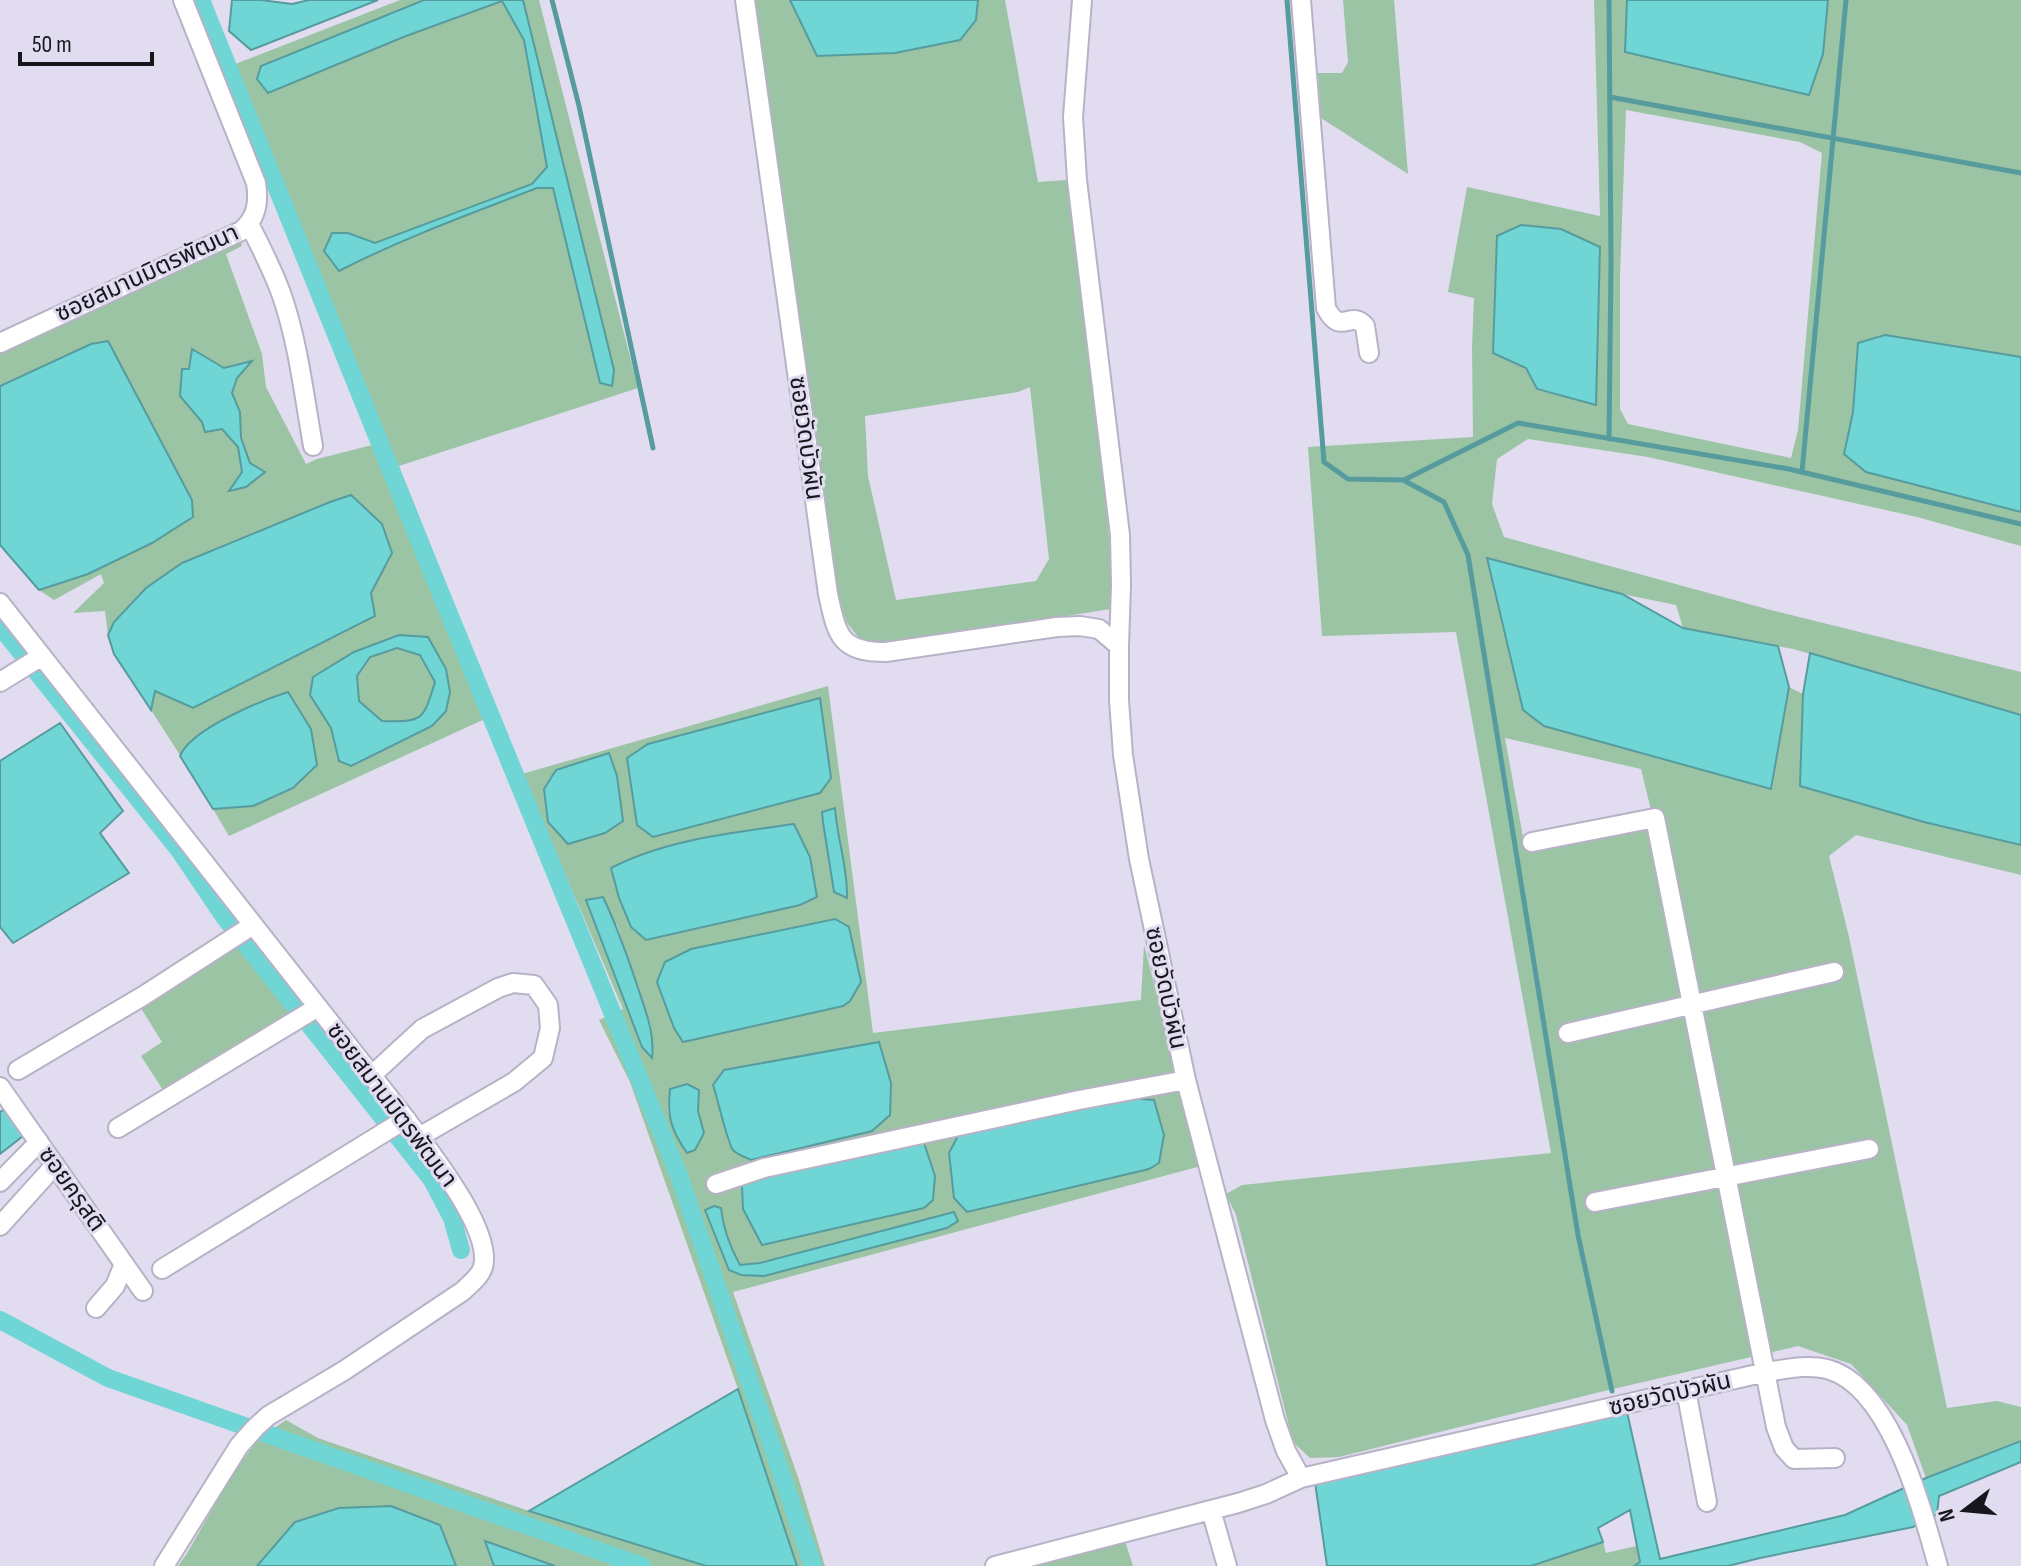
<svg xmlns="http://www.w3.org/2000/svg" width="2021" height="1566" font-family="'Sofia Sans Condensed','Noto Sans Thai',sans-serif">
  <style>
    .green { fill: #9ac4a4; fill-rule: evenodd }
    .water { fill: #70d5d5; stroke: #569c9e; stroke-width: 2; fill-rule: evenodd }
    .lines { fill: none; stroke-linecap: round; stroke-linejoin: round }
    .stream { stroke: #569c9e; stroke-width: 5 }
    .canal { stroke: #70d5d5; stroke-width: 18 }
    .minor-casing { stroke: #b8b2c6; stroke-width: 22 }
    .minor { stroke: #fff; stroke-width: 18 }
    .labels { text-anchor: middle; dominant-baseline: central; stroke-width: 6; stroke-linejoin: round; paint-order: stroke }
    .street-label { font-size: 24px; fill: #18161d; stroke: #e2dcf0 }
  </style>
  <rect width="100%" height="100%" fill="#e2dcf0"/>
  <path class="green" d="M400,0H424L261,66L406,36L502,1L524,40L547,167L532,184L375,243L348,233L339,270C403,238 470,214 537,188H553L600,383L611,385L614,370L523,0H539L638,388L399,466L498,713L229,836L213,809H225L259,702C236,714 190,731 180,755L151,710L155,690L371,594L392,553L351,496L330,502L182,563L146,588L114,621L108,635L105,611L73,613L104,583L101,574L54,600L39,590L88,573L152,543L0,386V353L240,238L242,246L226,254L262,354L266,387L306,464L317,459L388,441L230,66ZM192,350L224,368L251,362L237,378L232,393L240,412L241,438L250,463L246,487L230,490L242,472L238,447L222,429L202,422L181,397L182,369H189ZM428,637L446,711L339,761L331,728L354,652Z
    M752,0H790L817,56L976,20L978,0H1005L1038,182L1067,180L1105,489L1111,562L1110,609L900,643L864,644L847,623L836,591ZM1030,387L1049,559L1036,581L896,600L868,476L865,416L1018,392Z
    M1343,0H1394L1408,174L1321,118L1318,73H1342L1348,62Z
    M1594,0H1627L1626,53L1823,54L1828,0H2021V357L1885,335L1853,412L1844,454L1866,472L2021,512V546L1917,517L1648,457L1528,439L1497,459L1492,504L1504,537L1767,609L2021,672V715L1793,649L1683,628L1676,605L1622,594L1487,558L1772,789L1789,687L1803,694L1800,786L1924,822L2021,845V875L1856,835L1829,856L1849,937L1947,1408L1997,1401L2021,1407V1441L1926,1478L1907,1425L1851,1364L1798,1346L1596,1393L1339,1457L1310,1458L1293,1442L1236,1215L1226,1194L1242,1185L1551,1153L1456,632L1322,636L1308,447L1473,437L1472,346L1474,298L1448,292L1467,187L1600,216ZM1626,110L1800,142L1822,153L1798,430L1791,458L1628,424L1620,409V276ZM1526,368L1596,405L1537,390ZM1505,738L1641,769L1651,810L1523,837Z
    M397,648L420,655L436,682C423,722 423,722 382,721L359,701L357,676L370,656Z
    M828,686L873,1033L1141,1000L1144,945L1201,1166L733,1292L799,1480L825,1566H797L738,1389L630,1082L599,1020L623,1009L522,774ZM831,778L820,793L654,836ZM835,809L834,892L822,813ZM586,900L617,925L651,1026L652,1057L642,1047ZM879,1042L872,1131L829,1140L728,1143L726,1128L714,1085L724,1070ZM670,1089L699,1090L698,1111L676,1137L668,1111ZM713,1206L721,1208C723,1229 730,1247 740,1265L760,1263L955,1212L947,1228L764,1275H741Z
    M251,935L302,1002L298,1011L163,1090L141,1056L162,1042L139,1005Z
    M286,1420L318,1438L529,1511L706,1566H555L486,1542L494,1566H456L440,1526L391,1506L339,1508L296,1522L257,1566H178L186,1555L236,1468L260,1438Z
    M1125,1541L1133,1566H1025Z
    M1603,1542L1606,1553L1636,1546L1640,1563L1634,1566H1531Z"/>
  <path class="water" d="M232,0H261L292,4L309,0H378L251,50L229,31Z
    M424,0H523L614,370L612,386L600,383L553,188H537C470,214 403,238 339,271L324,251L332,233H348L375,243L532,184L547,167L524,40L502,1L406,36L268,93L257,79L261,66Z
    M790,0H978L976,20L960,40L895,53L817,56Z
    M1627,0H1828L1823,54L1809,95L1625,52Z
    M1521,225L1561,229L1600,247L1596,405L1537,389L1526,368L1493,353L1497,236Z
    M1885,335L2021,357V512L1866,472L1844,454L1853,412L1858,343Z
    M108,341L192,500L193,517L152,543L88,574L39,590L0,545V386L91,344Z
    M192,349L224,368L252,361L237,378L232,393L240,412L241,438L250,463L265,472L246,487L229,491L242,472L238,447L222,429L205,432L202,422L180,396L182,369H189Z
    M351,495L382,524L392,553L371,593L375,616L193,708L155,691L151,710L114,654L108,635L114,622L146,588L182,563L330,502Z
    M1487,558L1622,594L1683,628L1778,646L1789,687L1771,789L1544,726L1523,710Z
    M399,635L428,637L446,669L450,692L446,711L432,726L351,766L339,761L331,728L310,695L313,677L354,652ZM397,648L420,655L435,682C423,721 423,722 382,721L359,701L357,676L370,657Z
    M1810,653L2021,715V845L1924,822L1800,786L1803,694Z
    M288,692L311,729L317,765L293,788L253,806L213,809L180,756C191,729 260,701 288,692Z
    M820,698L831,778L820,793L653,837L637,825L627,758L648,744Z
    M60,723L123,811L100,833L129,873L13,943L0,927V761Z
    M609,753L617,776L623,821L605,833L568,844L548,822L544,789L556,770Z
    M835,808C837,839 848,867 847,898L834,892L823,822L822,812Z
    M794,824L810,857L817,897L800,905L646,940L631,927L619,898L611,868C667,839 732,833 794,824Z
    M603,897C617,926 627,955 637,985C645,1010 655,1032 652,1058L642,1047L586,900Z
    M835,919L849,927L861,982L850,1001L843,1006L683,1042L674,1028L657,982L665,962L691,949Z
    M879,1042L891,1083L890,1115L872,1131L751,1160C745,1157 738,1155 733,1150C728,1145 717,1096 713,1085L724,1070Z
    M687,1084L699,1090L698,1111L704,1133L695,1150L687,1153C671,1130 667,1117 670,1089Z
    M1128,1098L1154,1100L1164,1135L1159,1163L1149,1169L967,1212L954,1198L949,1153L959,1134Z
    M5,1109L23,1136L0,1154V1112Z
    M924,1143L935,1176L933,1200L924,1208L762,1245L743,1209L742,1186L756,1176L909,1144Z
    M714,1206L721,1208C723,1228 730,1247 740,1265L760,1263L954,1212L958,1221L947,1228L764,1276L741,1275L729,1270L705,1210Z
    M738,1389L797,1566H706L529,1511Z
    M1627,1412L1660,1559L1845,1515L1926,1478L2021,1441V1462L1939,1496L1937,1514L1913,1527L1760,1558L1728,1566H1634L1640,1562L1630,1510L1598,1528L1603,1542L1531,1566H1327L1315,1482L1504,1442Z
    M391,1506L440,1525L456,1566H257L295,1522L339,1508Z
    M485,1541L555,1566H494Z"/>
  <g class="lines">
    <path class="stream" d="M552,0L579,106L653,448
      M1287,0L1324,462L1348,479L1404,480L1518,423L1789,469L2021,524
      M1610,97L2021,173
      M1609,439L1611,263L1609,0
      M1802,472L1846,0
      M1405,481L1444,502L1468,555L1578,1235L1612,1391"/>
    <path class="canal" d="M201,0L425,555L678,1173L813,1566
      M0,626L179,850L225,918L432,1180L452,1218L461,1250
      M0,1320L108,1378L642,1566"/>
    <defs>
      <path id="minor" d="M745,0L828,594C837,636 840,652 886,652L1057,627L1080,626L1099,629L1119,646V700L1123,755L1139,859L1186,1080L1275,1420L1286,1451L1301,1478L1766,1372C1786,1369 1807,1364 1827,1369C1891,1386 1922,1510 1938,1566
        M1082,0L1073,117L1077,180L1120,535L1121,585L1119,646
        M1301,0L1326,308C1341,337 1350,309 1365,326L1369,353
        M249,224C261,247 272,269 281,293C298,341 304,395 313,446
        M0,343L241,231C257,218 259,202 256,183L183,0
        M0,603L406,1119C428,1150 493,1229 483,1267C480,1277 470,1284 463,1291L345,1370L268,1416L255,1428L239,1446L164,1566
        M0,682L42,656
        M1532,842L1655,818L1776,1427L1784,1448L1794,1459L1835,1458
        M1568,1033L1834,972
        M18,1070L143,996L253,925
        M372,1075L422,1029L498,988L513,983L534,985L548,1005L550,1028L543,1058L514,1082L419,1137
        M0,1087L143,1291
        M118,1128L318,1007
        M0,1182L39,1142
        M716,1184L764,1168L1079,1100L1186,1080
        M1595,1202L1869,1149
        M0,1226L55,1165
        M162,1269L406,1119
        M96,1308L115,1286L124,1264
        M1686,1390L1707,1502
        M1211,1510L1227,1566
        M995,1566L1238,1503L1266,1494L1301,1478"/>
    </defs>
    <use href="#minor" class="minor-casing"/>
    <use href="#minor" class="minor"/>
  </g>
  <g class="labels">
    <g class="street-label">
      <text transform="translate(147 273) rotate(-25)">ซอยสมานมิตรพัฒนา</text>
      <text transform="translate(806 438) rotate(82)">ซอยวัดบัวผัน</text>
      <text transform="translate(1166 988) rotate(78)">ซอยวัดบัวผัน</text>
      <text transform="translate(392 1105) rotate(53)">ซอยสมานมิตรพัฒนา</text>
      <text transform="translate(72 1189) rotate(55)">ซอยครุสติ</text>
      <text transform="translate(1670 1394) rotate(-13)">ซอยวัดบัวผัน</text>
    </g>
  </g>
  <g transform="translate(1965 1510) rotate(254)" stroke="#e2dcf0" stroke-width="6" paint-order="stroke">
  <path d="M0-6L14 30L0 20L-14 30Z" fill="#18161d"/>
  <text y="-12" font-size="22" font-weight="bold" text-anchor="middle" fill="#18161d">N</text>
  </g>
  <path d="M20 52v12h132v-12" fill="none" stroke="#18161d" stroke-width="4"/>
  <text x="32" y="52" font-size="24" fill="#18161d" stroke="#e2dcf0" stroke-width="6" paint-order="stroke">50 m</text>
</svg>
